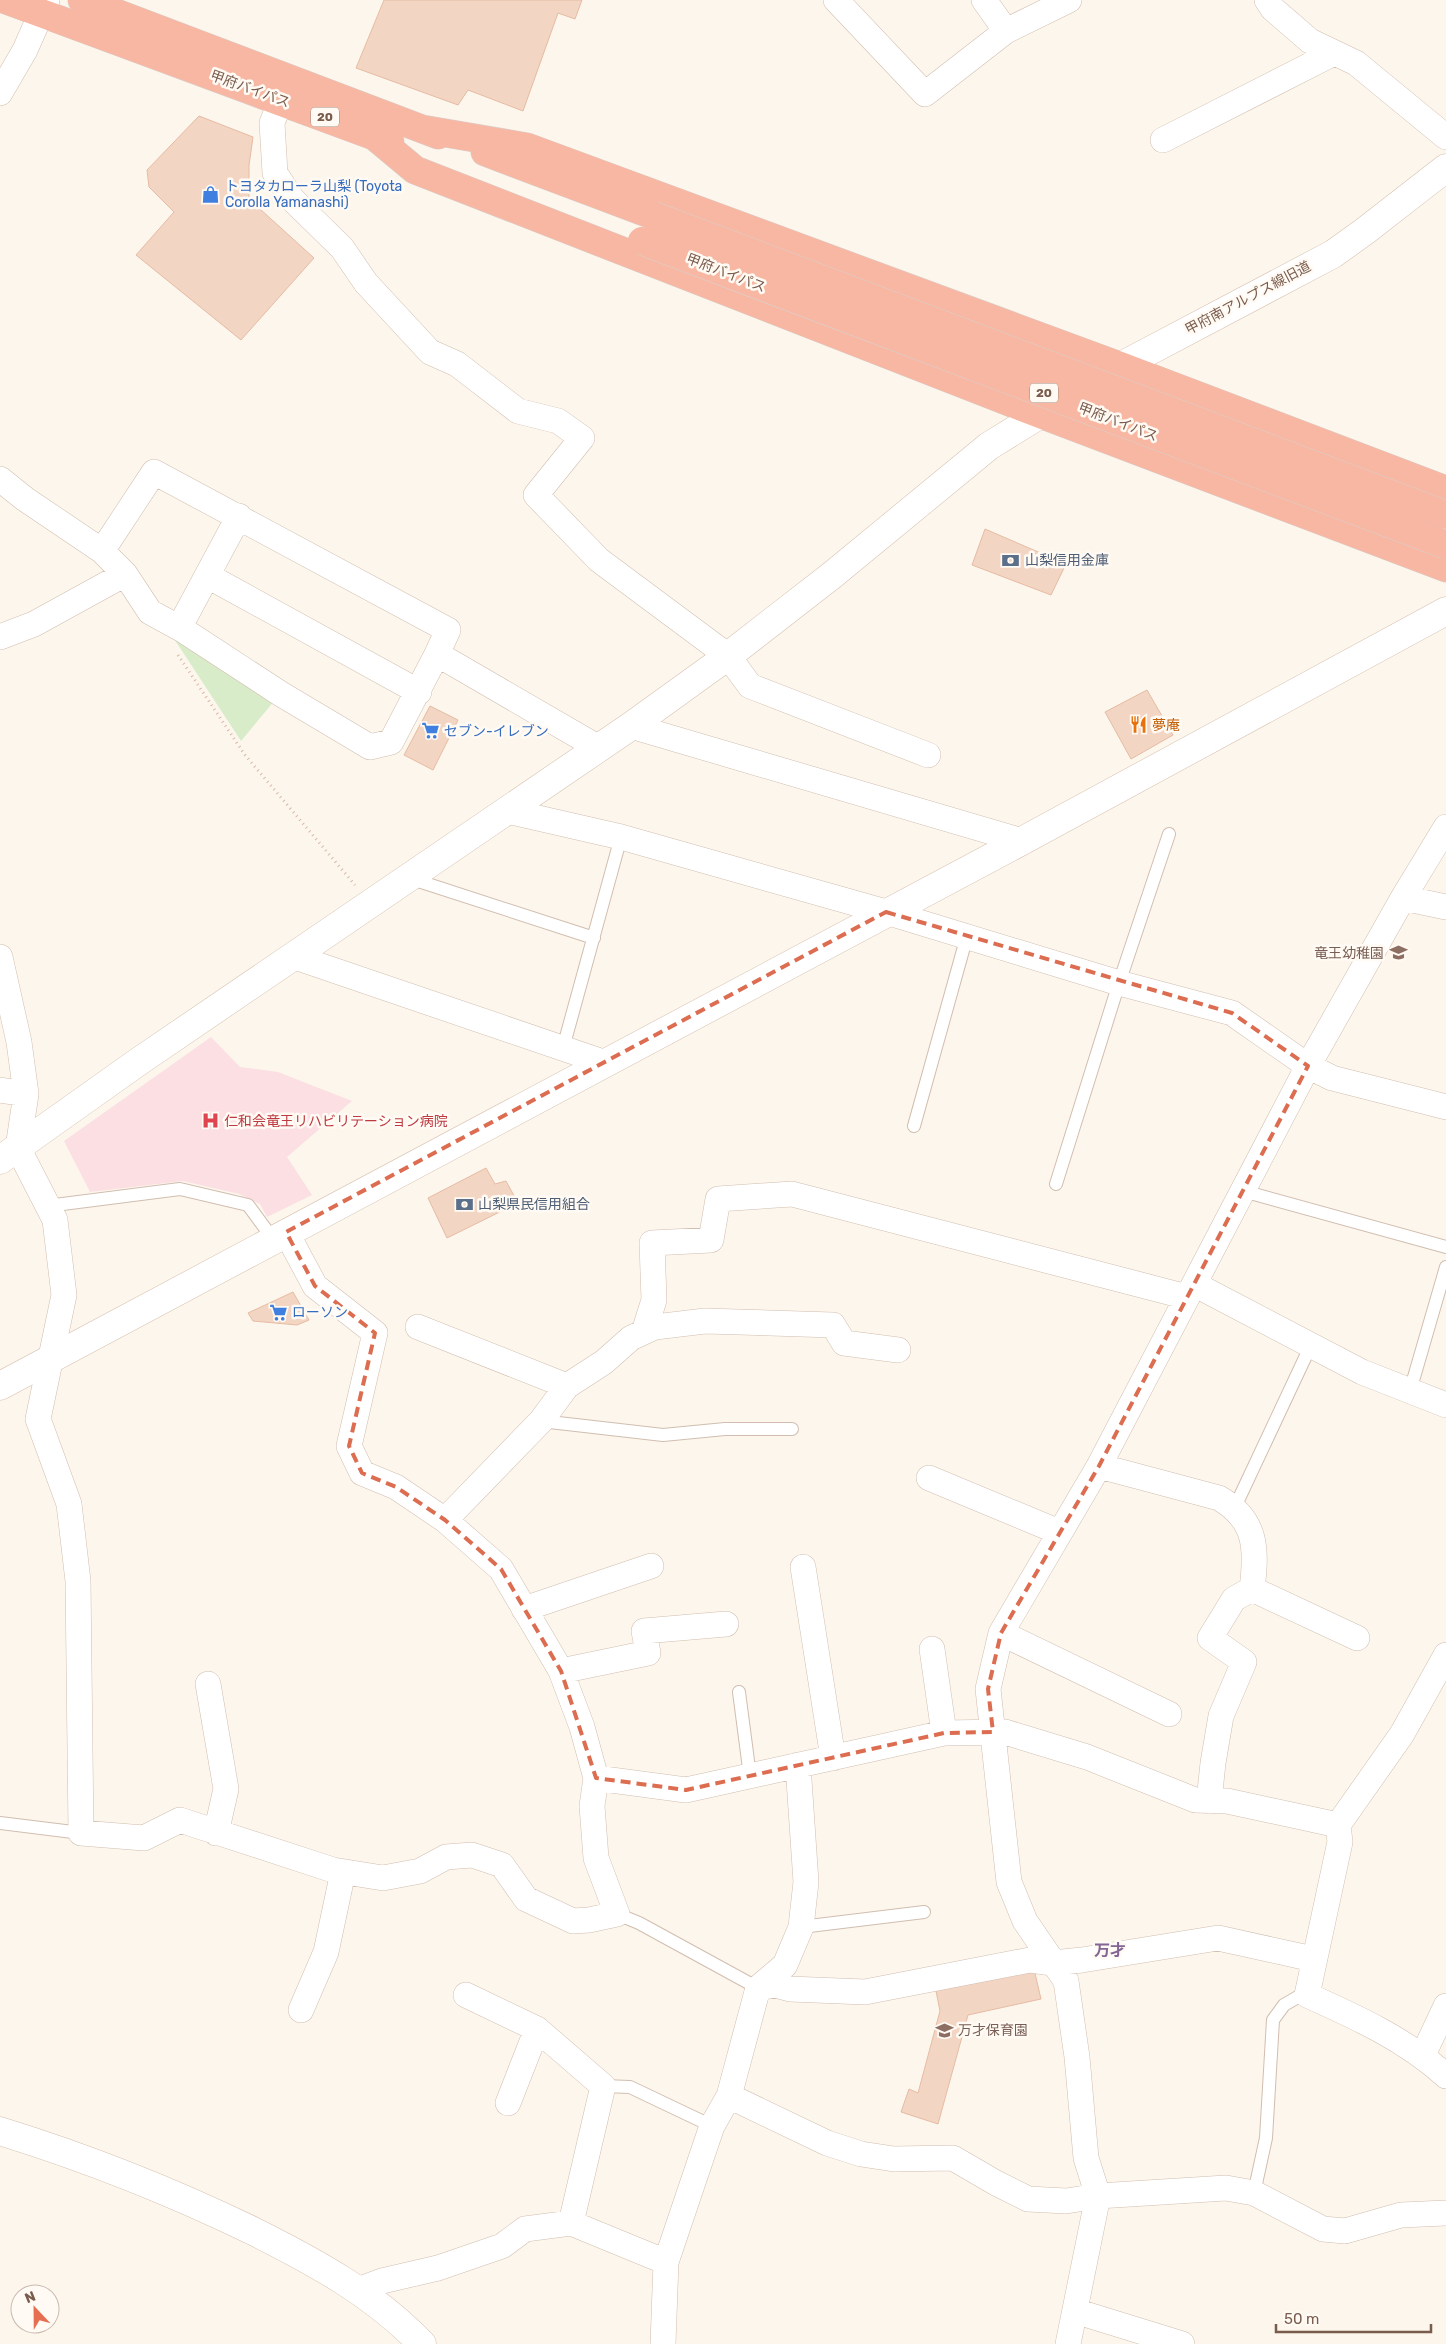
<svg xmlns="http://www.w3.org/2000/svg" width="1446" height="2344" font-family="Rubik,'Noto Sans JP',sans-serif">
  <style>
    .medical { fill: #fbdfe3 }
    .green { fill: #d8ecc9 }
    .building { fill: #f3d5c3; stroke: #e6bba3 }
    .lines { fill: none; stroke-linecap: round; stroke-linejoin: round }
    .lane-casing { stroke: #d1beb0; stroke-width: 14 }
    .street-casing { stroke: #d1beb0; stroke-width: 26 }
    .secondary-casing { stroke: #d6c0b0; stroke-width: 29 }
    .highway-casing { stroke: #dad1cd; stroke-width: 29 }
    .path { stroke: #d9b8a5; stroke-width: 3; stroke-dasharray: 1 4; stroke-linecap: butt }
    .lane { stroke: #fff; stroke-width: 12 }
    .street { stroke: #fff; stroke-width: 25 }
    .secondary { stroke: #fff; stroke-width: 28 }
    .highway { stroke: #f7b7a3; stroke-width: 28 }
    .highway-bridge-casing { stroke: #dad1cd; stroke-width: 29; stroke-linecap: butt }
    .highway-bridge { stroke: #f7b7a3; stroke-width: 28 }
    .marked { fill: none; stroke: #dc6d51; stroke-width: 4; stroke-dasharray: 10 6; stroke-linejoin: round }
    .labels { text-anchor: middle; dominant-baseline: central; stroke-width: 5; stroke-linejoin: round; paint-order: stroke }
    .shield { fill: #fffaf3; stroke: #a28b7f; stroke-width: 1 }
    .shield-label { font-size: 12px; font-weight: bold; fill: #7a5c4d }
    .street-label { font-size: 14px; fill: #7a5c4d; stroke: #fffaf3 }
    .shop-label { font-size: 14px; fill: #366cbe; stroke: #fffaf3; text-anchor: start }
    .service-label { font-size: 14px; fill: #4e5e75; stroke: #fffaf3; text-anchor: start }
    .food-label { font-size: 14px; fill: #c56008; stroke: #fffaf3; text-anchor: start }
    .education-label { font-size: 14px; fill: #785e54; stroke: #fffaf3; text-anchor: end }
    .health-label { font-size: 14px; fill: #be3a42; stroke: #fffaf3; text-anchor: start }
    .quarter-label { font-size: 16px; font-weight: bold; fill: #846695; stroke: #fffaf3 }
  </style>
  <rect width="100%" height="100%" fill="#fdf6ec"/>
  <path class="medical" d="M211,1037L240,1067L278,1072L352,1101L287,1157L312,1195L267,1217L260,1204L239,1194L183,1181L90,1192L64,1141Z"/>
  <path class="green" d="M167,628L275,700L241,741Z"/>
  <path class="building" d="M384,0H582L575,19L558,13L523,111L468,90L458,105L356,68Z
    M199,116L253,137L249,165V199L314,258L241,340L136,255L174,212L149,187L147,170Z
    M985,529L1066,564L1051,595L972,565Z
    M1147,690L1173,735L1131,759L1105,712Z
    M430,706L458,720L433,770L404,755Z
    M486,1168L495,1184L506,1181L518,1203L447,1238L428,1198Z
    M293,1292L309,1320L297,1325L253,1321L248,1313Z
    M1033,1965L1041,1999L968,2015L938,2124L901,2112L909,2089L918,2093L940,2011L935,1986Z"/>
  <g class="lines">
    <defs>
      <path id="lane" d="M409,878L594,938
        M563,1048L621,837
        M914,1126L967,936
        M1056,1184L1119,983L1169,834
        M1243,1191L1446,1247
        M47,1206L180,1189L248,1205L273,1239
        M1410,1391L1446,1267
        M541,1421L663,1435L725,1429H792
        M1235,1507L1311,1345
        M739,1692L750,1776
        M0,1823L81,1833
        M617,1914L639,1923L758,1988
        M801,1927L924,1912
        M603,2086L630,2087L712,2126
        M1254,2193L1266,2138L1273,2020L1284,2005L1308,1991"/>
      <path id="street" d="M836,0L925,94L1006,31
        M984,0L1006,31L1069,0
        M1267,0L1273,9L1310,41L1356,63L1446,137
        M0,93L25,50L47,0
        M281,100L272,123L275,173L292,199L342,248L366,283L430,352L457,364L518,411L558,421L582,438L536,495L599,560L728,656L750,686L928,755
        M1163,140L1334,53
        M0,479L25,499L102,551L125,574L150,612L183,630L281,694L370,747L391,742L437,654L599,748
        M102,551L154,472L448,630L437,654
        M208,576L419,692
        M179,628L239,516
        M0,637L34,624L125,574
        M631,726L1022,841
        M507,811L621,837L886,912L1119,983L1232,1013L1308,1066L1332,1078L1446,1107
        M1403,898L1446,907
        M0,957L19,1042L26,1094L18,1148L55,1220L64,1295L38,1419L69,1504L78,1581L81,1833L144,1838L180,1820L333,1870L383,1878L420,1871L446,1857L472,1855L502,1865L526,1899L573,1921L589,1920L617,1914L596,1858L592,1806L596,1778L582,1727L561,1671L501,1569L445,1520L396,1487L362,1473L349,1446L375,1333L315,1286L286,1232
        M295,957L606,1063
        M0,1090L26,1094
        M1194,1284L1362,1372L1446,1405
        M418,1327L567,1386
        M644,1332L654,1300L652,1243L711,1240L718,1199L792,1194L1187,1297
        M1099,1466L1219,1498C1257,1520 1257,1549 1252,1589L1234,1599L1210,1638L1244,1662L1221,1716L1213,1763L1209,1801
        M929,1478L1059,1532
        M445,1520L541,1421L567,1386L604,1362L631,1338L655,1327L705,1321L833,1325L844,1343L898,1350
        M803,1567L833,1758
        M1252,1589L1357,1638
        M524,1609L651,1566
        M1001,1633L1169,1714
        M932,1649L944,1733
        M1446,1655L1402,1734L1338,1825L1340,1842L1307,1995C1356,2017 1405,2039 1446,2076
        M561,1671L648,1653L644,1631L726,1624
        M208,1684L226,1789L216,1833
        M596,1778L686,1790L944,1733L1005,1732L1087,1757L1195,1800L1227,1801L1338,1825
        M758,1988L775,1985L790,1989L865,1992L1030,1960L1053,1963L1082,1960L1218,1938L1313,1959
        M466,1995L537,2029
        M301,2010L326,1952L343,1872
        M1423,2055L1446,2006
        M729,2096L827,2143L861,2154L894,2159L953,2158L996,2183L1028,2199L1066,2201L1098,2196L1226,2188L1254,2193L1323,2229L1345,2231L1401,2215L1446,2213
        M508,2103L537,2029L603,2086L571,2223
        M358,2290L382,2281L438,2268L502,2246L525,2229L571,2223L666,2262
        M1075,2311L1182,2344
        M663,2344L666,2262L712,2126L729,2096L758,1988L785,1965L801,1927L806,1882L798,1765
        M1068,2344L1098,2196L1086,2158L1077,2057L1066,1981L1025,1921L1009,1882L988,1689L1001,1633L1099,1466L1308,1066L1403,898L1446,827"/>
      <path id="secondary" d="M1104,375L1333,254L1365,231L1446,168
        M0,1160L138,1062L631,726L728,656L831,576L989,446L1057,404
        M0,1386L1022,841L1446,611
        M0,2131C87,2158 171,2191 253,2231C315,2262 374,2294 422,2344"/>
      <path id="highway" d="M6,0L390,142
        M82,0L438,135
        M422,129L527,147L1120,366L1446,490
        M373,135L415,170L1040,414L1446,568
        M485,152L652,215"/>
    </defs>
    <use href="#lane" class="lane-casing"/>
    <use href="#street" class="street-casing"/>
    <use href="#secondary" class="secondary-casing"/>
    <use href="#highway" class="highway-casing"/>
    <path class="path" d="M178,655L245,755L355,885"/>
    <use href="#lane" class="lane"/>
    <use href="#street" class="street"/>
    <use href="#secondary" class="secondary"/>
    <use href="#highway" class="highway"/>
    <defs>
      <path id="highway-bridge" d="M652,215L1446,515
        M642,241L1446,545"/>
    </defs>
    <use href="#highway-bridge" class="highway-bridge-casing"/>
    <use href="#highway-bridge" class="highway-bridge"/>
  </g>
  <path class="marked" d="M886,912L1232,1013L1308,1066L1099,1466L1001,1633L988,1689L993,1732L944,1733L686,1790L596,1778L561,1671L501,1569L445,1520L396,1487L362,1473L349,1446L375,1333L315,1286L286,1232Z"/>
  <defs>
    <symbol id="shop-bare" viewBox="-9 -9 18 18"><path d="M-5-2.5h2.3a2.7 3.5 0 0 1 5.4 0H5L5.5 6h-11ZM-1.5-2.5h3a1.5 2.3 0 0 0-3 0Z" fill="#3f7fe0" stroke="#fffaf3" stroke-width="2.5" paint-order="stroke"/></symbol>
    <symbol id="bank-bare" viewBox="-9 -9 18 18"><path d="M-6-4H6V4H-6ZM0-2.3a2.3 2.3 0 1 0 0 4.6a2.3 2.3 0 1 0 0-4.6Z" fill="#5c6f8a" stroke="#fffaf3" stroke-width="2.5" paint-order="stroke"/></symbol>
    <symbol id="restaurant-bare" viewBox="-9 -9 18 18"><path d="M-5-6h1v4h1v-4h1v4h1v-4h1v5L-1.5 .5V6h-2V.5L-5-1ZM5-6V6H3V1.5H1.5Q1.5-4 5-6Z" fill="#e8710a" stroke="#fffaf3" stroke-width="2.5" paint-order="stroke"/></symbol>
    <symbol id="supermarket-bare" viewBox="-9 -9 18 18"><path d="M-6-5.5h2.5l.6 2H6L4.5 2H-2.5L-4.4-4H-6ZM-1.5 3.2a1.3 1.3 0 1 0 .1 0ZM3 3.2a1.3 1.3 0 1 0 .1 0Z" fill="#3f7fe0" stroke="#fffaf3" stroke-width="2.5" paint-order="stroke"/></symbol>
    <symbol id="school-bare" viewBox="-9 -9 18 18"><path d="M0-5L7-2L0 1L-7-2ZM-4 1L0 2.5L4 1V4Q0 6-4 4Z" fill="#8d6e63" stroke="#fffaf3" stroke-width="2.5" paint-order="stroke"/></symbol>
    <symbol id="hospital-bare" viewBox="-9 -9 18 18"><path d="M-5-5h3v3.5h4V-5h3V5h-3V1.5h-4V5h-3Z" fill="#e0444e" stroke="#fffaf3" stroke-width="2.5" paint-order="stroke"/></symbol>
  </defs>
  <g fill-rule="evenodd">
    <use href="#shop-bare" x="198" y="182" width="25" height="25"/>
    <use href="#bank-bare" x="998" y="548" width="25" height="25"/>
    <use href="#restaurant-bare" x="1126" y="712" width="25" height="25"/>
    <use href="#supermarket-bare" x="418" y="718" width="25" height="25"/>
    <use href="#school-bare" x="1386" y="940" width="25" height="25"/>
    <use href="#hospital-bare" x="198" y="1108" width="25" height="25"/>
    <use href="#bank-bare" x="452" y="1192" width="25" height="25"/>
    <use href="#supermarket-bare" x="266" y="1300" width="25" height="25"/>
    <use href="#school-bare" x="932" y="2018" width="25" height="25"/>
  </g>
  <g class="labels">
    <g class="shield">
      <rect x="311" y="107.5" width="28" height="19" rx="4"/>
      <rect x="1030" y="383.5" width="28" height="19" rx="4"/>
    </g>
    <g class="shield-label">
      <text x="325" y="117">20</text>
      <text x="1044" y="393">20</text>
    </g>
    <g class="street-label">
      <text transform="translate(250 89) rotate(20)">甲府バイパス</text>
      <text transform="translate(726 273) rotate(21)">甲府バイパス</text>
      <text transform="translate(1248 298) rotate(-28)">甲府南アルプス線旧道</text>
      <text transform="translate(1118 422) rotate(21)">甲府バイパス</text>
    </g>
    <g class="shop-label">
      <text x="225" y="186">トヨタカローラ山梨 (Toyota<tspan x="225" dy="16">Corolla Yamanashi)</tspan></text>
      <text x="444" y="731">セブン-イレブン</text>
      <text x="292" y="1312">ローソン</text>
    </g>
    <g class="service-label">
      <text x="1025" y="560">山梨信用金庫</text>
      <text x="478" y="1204">山梨県民信用組合</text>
    </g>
    <g class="food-label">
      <text x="1152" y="725">夢庵</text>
    </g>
    <g class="education-label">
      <text x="1384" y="953">竜王幼稚園</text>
      <text x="958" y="2030" text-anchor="start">万才保育園</text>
    </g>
    <g class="health-label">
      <text x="224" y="1121">仁和会竜王リハビリテーション病院</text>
    </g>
    <g class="quarter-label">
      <text x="1110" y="1950">万才</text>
    </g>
  </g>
  <g transform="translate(35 2309) rotate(338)"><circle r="24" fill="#fffaf3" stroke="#cabbb1"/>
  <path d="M0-4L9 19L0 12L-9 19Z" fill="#e76f51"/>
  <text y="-8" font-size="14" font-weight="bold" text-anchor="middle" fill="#7a5c4d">N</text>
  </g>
  <path d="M1276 2324v8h155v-8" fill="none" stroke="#7a5c4d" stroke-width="2.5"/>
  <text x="1284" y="2324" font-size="15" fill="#7a5c4d" stroke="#fffaf3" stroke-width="4" paint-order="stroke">50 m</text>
</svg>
